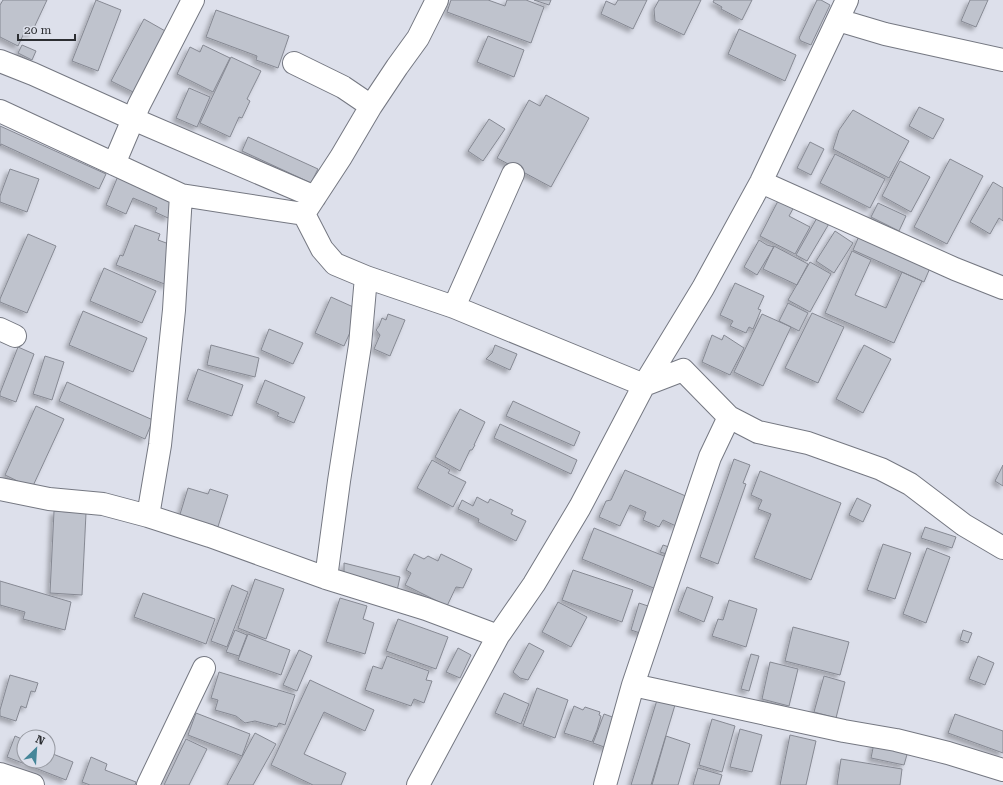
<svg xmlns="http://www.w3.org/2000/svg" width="1003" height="785" font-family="'Roboto Serif',serif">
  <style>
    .building { fill: #bfc3cd; stroke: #868993; filter: url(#shadow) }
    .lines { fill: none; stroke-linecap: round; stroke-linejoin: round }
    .minor-casing { stroke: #757882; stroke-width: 24 }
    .minor { stroke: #fff; stroke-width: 22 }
  </style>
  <defs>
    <filter id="shadow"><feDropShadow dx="-3.5" dy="3.5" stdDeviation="2" flood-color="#0004"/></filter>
  </defs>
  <rect width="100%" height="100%" fill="#dde0eb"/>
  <path class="building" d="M3,0H47L31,34L25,31L18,46L0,37V5Z
    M96,0L121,10L98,71L72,61Z
    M451,0H488L505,6L507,0H526L544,7L531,43L447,12Z
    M534,0H551L549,5Z
    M618,0H647L633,29L601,14L606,1L615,5Z
    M659,0H701L684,35L655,21L654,9Z
    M714,0H752L742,20L721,9L722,7L713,2Z
    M817,0H821L830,5L811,45L801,41L799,38Z
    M970,0H988L976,27L961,21Z
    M216,10L289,36L278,68L256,60L257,56L206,37Z
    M144,19L167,32L135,93L111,81Z
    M739,29L796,55L785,81L728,54Z
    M488,36L524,50L514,77L477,62Z
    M22,45L36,51L32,60L18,53Z
    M203,45L230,58L213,92L177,74L190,47L200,52Z
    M231,57L261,71L247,99L250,101L242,118L239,117L230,137L200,123Z
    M189,88L210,97L197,127L176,118Z
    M546,95L589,118L551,187L497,158L529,100L540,106Z
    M919,107L944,119L933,139L909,126Z
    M853,110L909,141L889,178L833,149L839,130Z
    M489,119L505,129L483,161L468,151Z
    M0,126L106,174L99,189L1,144L0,146Z
    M248,137L318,169L311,183L242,151Z
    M810,142L824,149L811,175L797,168Z
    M835,154L885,179L870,208L820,183Z
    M950,159L983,176L947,244L914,227Z
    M900,161L930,177L911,212L882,196Z
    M10,169L39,179L27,212L0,202V196Z
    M118,176L175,201L168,218L155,212L157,208L133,198L126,214L106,205Z
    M993,182L1003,188V221L999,218L990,234L970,222Z
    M779,199L794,207L789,216L810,227L795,254L760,236Z
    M878,203L906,216L899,231L871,217Z
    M818,216L830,222L807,261L796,255Z
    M135,225L160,234L158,240L169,244L167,285L116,265L120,255L123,256Z
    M835,231L853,243L834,273L816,261Z
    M28,234L56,246L27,313L0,302V299Z
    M859,236L930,268L924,282L853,250Z
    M759,240L767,245L774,247L757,275L744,267Z
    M774,246L808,264L797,285L763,269Z
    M852,251L871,260L855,295L886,308L902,272L922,281L894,343L825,313Z
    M810,262L831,274L810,312L788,300Z
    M104,268L156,291L142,323L90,301Z
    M735,283L764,296L758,309L761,310L753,329L749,327L746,333L730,326L733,321L720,315Z
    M331,297L360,310L344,346L315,333Z
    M788,303L808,313L799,331L779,321Z
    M83,311L147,338L133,372L69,345Z
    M812,313L844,327L818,383L785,368Z
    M388,314L405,320L390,356L374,349L380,335L376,330L379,326L382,318L386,320Z
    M762,314L791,327L763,386L734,372Z
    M269,329L303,343L293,364L261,350Z
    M712,335L722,340L724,335L744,348L730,375L702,362Z
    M211,345L259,358L255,377L207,365Z
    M495,345L517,354L510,370L486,359L492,353Z
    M864,345L891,359L863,413L836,399Z
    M18,347L34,354L16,402L0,396V393Z
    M45,356L64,362L52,400L33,394Z
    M198,369L243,385L232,416L187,400Z
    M265,380L305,397L294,423L277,416L279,413L256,403Z
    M67,382L153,420L145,439L59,401Z
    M513,401L580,432L574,446L506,416Z
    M36,406L64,419L32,488L5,475Z
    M460,409L485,422L474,445H475L472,450H470L460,471L435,457Z
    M500,424L577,460L571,474L494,438Z
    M734,459L750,465L743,483L746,484L718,564L700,557Z
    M432,460L450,470L448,473L466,482L453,507L417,488Z
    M1003,465V486L995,481Z
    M625,470L688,497L676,526L663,520L659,527L643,520L646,512L630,505L620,526L599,517L606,501L611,500Z
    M760,471L841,503L811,580L754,558L771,514L758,509L762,500L751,495Z
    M188,488L208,494L210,489L228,495L216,533L178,521Z
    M477,497L488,503L490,499L513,510L511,514L526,521L516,541L478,522L479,519L458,509L462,500L473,506Z
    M857,498L871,505L863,522L849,515Z
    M54,511L86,513L82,595L50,593Z
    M925,527L956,537L952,548L921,538Z
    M594,528L669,558L656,589L582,559Z
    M883,544L911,553L895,599L867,590Z
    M663,545L672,548L670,555L660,552Z
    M927,548L950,557L926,623L903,614Z
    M414,554L424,559L428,556L438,561L441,554L472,569L463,588L456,587L447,606L405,585L411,573L406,570Z
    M344,563L400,577L397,591L344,578Z
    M573,570L633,590L622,622L562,600Z
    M255,579L284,589L266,639L238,628Z
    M0,581L71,602L65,630L23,619L25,612L0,605Z
    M232,585L248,592L227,647L211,641Z
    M687,587L713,597L704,622L678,611Z
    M143,593L215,619L206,644L134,617Z
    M340,598L367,606L363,619L374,623L365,654L326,642Z
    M729,600L757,609L746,647L712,636L718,619L723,620Z
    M558,602L587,617L571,647L542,632Z
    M639,603L654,608L646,635L631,630Z
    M398,619L448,637L436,669L386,651Z
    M793,627L849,642L840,675L785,661Z
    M235,630L247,635L239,656L226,652Z
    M963,630L972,633L968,643L960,640Z
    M248,634L290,650L281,675L238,660Z
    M529,643L544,651L528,680L520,678L513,672Z
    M458,648L471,655L460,678L446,672Z
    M299,650L312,656L297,691L283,685Z
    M751,654L759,656L749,691L741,689Z
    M387,656L429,671L426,680L432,681L424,703L414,699L411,706L365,690L373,666L382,669Z
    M978,656L994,663L985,685L969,679Z
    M770,662L798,669L789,706L762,699Z
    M219,672L295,695L285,725L279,723L277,727L255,721L245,723L236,716L215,710L218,700L211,698Z
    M10,675L38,683L35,692L31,691L26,708L21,706L16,721L0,716V710Z
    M824,676L845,682L836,718L814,712Z
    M310,680L374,710L365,731L324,712L304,754L346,773L341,785H313L271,765Z
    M537,688L568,700L555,738L523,726Z
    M504,693L529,704L521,724L495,713Z
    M657,700L675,705L651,785H631Z
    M574,706L583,710L585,707L600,712L599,715L601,716L597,730L592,742L564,733Z
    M196,713L250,734L242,756L188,735Z
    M604,714L618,719L607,748L593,743Z
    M955,714L1003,731V753L948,733Z
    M712,719L735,726L722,772L699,765Z
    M740,729L762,735L752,772L730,767Z
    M255,733L276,744L253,785H227Z
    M790,735L816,741L806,785H780Z
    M15,736L24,740V761H48V752L73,762L66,780L7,757Z
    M666,736L690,744L678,785H652Z
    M186,739L207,749L189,785H164Z
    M874,743L908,751L904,765L871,758Z
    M91,757L107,764L105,770L136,782L135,785H90L82,782Z
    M841,759L902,769L900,785H837Z
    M698,768L722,775L719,785H693Z"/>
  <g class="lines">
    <defs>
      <path id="minor" d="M838,20L885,34L1003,60
        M0,61L33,74L133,119L315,197
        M294,63L343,87L371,106
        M0,111L181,195L304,214L322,249L335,264L366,277L454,307L644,385L683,370L729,417L710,457L633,685L605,785
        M114,164L139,105L193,0
        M761,182L955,269L1003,288
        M307,209L341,157L371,106L397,67L418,38L437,0
        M454,307L513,174
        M0,329L15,336
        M729,417L758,432L808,443L881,469L910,484L964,525L1003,548
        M0,489L49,499L103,504L148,516L210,536L326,578L426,609L498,636
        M148,516L160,445L174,310L181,195
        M326,578L339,481L360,345L366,277
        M633,685L844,731L896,740L948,753L1003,770
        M0,774L33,785
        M148,785L204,668
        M418,785L498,636L534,584L580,507L644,385L703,288L761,182L847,0"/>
    </defs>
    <use href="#minor" class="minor-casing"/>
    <use href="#minor" class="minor"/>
  </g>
  <g transform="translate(36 749) rotate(25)"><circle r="19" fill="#dde0eb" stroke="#9699a1"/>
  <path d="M0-3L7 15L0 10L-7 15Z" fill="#458699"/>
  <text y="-6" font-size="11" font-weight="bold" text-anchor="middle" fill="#2c2e32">N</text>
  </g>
  <path d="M18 34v6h57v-6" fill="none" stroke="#2c2e32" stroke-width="2"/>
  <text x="24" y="34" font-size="12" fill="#2c2e32" stroke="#dde0eb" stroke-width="3" paint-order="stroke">20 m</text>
</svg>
